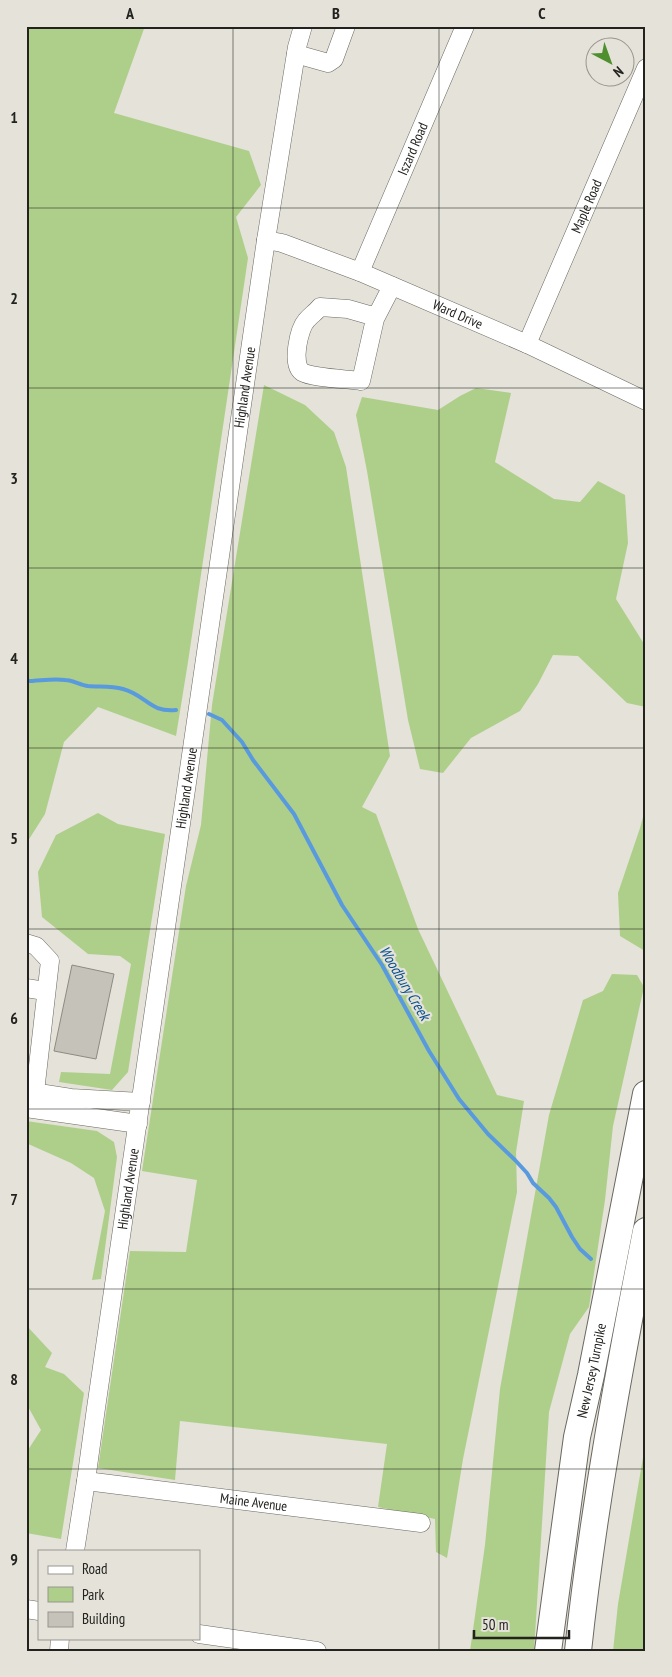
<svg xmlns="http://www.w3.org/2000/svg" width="672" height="1677" font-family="'PT Sans Narrow',sans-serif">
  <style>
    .green { fill: #aecf89 }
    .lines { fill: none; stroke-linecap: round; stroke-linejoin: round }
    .stream { stroke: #599adf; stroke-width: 4 }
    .building { fill: #c5c3b9; stroke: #8c8a82 }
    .minor-casing { stroke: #6a6860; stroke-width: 19 }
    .highway-casing { stroke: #6a6860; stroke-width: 28 }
    .minor { stroke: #fff; stroke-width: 18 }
    .highway { stroke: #fff; stroke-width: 26 }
    .grid { fill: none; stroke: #23221f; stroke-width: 1; stroke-opacity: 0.55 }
    .labels { text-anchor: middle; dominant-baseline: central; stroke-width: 4.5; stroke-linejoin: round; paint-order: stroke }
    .street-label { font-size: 14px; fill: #23221f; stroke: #e4e2d9 }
    .water-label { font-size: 15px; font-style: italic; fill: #06508f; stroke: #e4e2d9 }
    .neatline { fill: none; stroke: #23221f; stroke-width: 2 }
    .grid-label { font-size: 16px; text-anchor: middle; font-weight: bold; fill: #23221f }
  </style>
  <rect width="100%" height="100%" fill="#e4e2d9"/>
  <path class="green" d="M26,26H145L114,113L249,151L261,185L236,217L248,258L188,662L176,736L98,707L64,742L45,814L26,844Z
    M264,385L305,405L334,432L346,467L390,756L362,807L376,814L418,929L497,1095L524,1101L516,1152L517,1192L463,1459L447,1558L436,1552L435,1519L378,1507L387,1444L180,1421L175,1480L98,1468L130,1251L186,1252L197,1180L142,1171L186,886L201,825L212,705Z
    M476,388L511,393L495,462L554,499L580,502L598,481L625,495L628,543L616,599L646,647V707L627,703L578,656L553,655L538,684L520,711L471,738L443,773L420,769L408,720L367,471L356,415L362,397L438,410L460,396Z
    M646,806V951H645L620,936L618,893L640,828Z
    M98,813L118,824L165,834L128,1072L112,1090L59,1082L61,1072L110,1074L131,964L120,956L88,954L42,917L38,872L56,835Z
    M612,974L637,975L644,987L613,1126L605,1200L589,1307L570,1334L549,1412L534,1651H470L485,1545L500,1389L549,1115L583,1000L603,991Z
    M26,1121L97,1131L114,1142L117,1157L101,1279L92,1280L105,1211L94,1178L71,1163L26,1143Z
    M26,1325L52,1353L45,1367L64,1374L84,1393L61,1539L26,1533V1453L41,1430L26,1403Z
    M646,1440V1651H613L618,1604Z"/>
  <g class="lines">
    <path class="stream" d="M26,681C39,681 53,678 65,680C73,680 80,685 88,686C100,687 111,686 123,689C146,695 150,713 176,710
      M209,714L222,720L242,742L253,760L294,814L342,905L382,965L429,1051L459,1099L488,1134L515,1160L527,1173L533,1183L549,1198L556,1207L572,1237L580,1249L591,1259"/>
  </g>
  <path class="building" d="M72,965L114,974L96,1059L54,1051Z"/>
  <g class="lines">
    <defs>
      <g id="minor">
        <path d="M296,54L328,63L334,59L346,26"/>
        <path id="s1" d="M266,240L282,243L360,272L527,344L646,401"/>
        <path id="s2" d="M360,272L465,26"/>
        <path d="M376,317L348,309L320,307C316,312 310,316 306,321C299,329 291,364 302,372C312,378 348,379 361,381L375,319L392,286"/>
        <path id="s3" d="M527,344L646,68"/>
        <path d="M26,943L36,946L50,961L35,1092"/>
        <path d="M26,988L45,991"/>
        <path d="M26,1091L71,1098L141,1102"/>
        <path d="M26,1108L138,1124"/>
        <path id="s4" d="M86,1481L421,1523"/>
        <path id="s5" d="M75,1551L86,1481L96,1408L266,240L297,47L303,26"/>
        <path d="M26,1609L39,1611"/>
        <path d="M199,1634L317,1651"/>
        <path d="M59,1651L60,1638"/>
      </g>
      <g id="highway">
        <path id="s6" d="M548,1651L577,1437L591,1375L646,1094"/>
        <path d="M578,1651C593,1510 619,1370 646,1231"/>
      </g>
    </defs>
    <use href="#minor" class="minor-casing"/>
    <use href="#highway" class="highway-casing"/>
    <use href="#minor" class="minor"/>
    <use href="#highway" class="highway"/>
  </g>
  <path class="grid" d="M233,26V1651M439,26V1651M26,208H646M26,388H646M26,568H646M26,748H646M26,929H646M26,1109H646M26,1289H646M26,1469H646"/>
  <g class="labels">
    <g class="street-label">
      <text stroke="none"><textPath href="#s2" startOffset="134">Iszard Road</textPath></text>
      <text stroke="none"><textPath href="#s3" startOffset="150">Maple Road</textPath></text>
      <text stroke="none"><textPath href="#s1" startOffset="206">Ward Drive</textPath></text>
      <text stroke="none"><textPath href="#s5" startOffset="1176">Highland Avenue</textPath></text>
      <text stroke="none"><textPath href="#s5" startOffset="771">Highland Avenue</textPath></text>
      <text stroke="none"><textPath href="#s5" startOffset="366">Highland Avenue</textPath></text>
      <text stroke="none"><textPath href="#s6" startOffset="284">New Jersey Turnpike</textPath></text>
      <text stroke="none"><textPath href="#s4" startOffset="169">Maine Avenue</textPath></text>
    </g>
    <g class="water-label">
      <text transform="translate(405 983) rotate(59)">Woodbury Creek</text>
    </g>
  </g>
  <rect width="672" height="1677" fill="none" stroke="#e4e2d9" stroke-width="55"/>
  <rect x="38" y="1550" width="162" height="90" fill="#e4e2d9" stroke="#97958f"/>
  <rect x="48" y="1566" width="25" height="8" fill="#ffffff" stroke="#97958f"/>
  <text x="82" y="1574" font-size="15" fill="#23221f">Road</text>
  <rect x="48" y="1587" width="25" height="15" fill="#aecf89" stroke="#97958f"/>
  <text x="82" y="1600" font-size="15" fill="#23221f">Park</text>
  <rect x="48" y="1612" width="25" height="15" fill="#c5c3b9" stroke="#97958f"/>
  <text x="82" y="1624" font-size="15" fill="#23221f">Building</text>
  <g transform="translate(610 62) rotate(139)"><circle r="24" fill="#e4e2d9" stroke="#97958f"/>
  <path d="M0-4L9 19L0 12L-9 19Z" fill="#508f30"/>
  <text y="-8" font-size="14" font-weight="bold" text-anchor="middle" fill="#23221f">N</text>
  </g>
  <path d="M474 1630v8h95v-8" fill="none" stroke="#23221f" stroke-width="2.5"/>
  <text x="482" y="1630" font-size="15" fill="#23221f" stroke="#e4e2d9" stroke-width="4" paint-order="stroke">50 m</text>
  <rect x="28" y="28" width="616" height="1622" class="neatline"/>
  <g class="grid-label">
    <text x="130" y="19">A</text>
    <text x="336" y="19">B</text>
    <text x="542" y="19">C</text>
    <text x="14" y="123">1</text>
    <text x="14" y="304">2</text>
    <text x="14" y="484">3</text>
    <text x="14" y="664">4</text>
    <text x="14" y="844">5</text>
    <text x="14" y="1024">6</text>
    <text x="14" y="1205">7</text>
    <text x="14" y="1385">8</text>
    <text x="14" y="1565">9</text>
  </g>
</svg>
